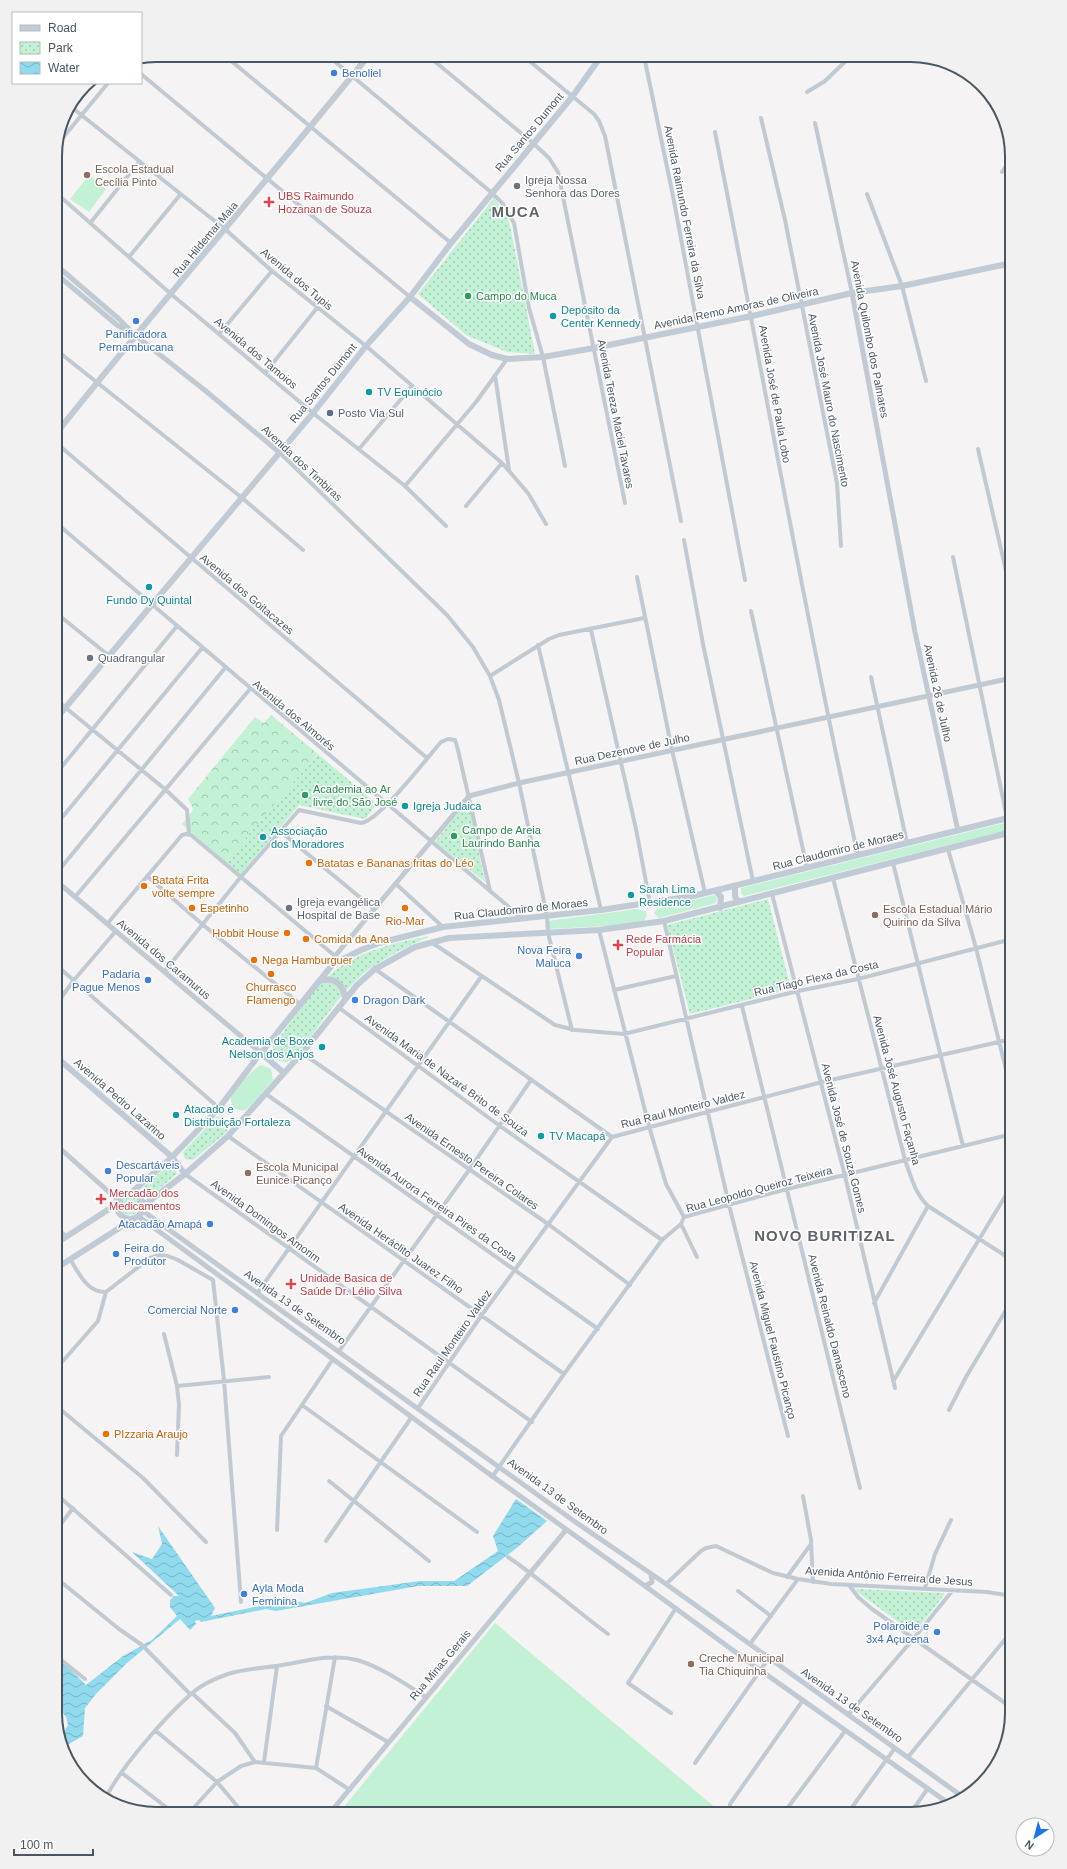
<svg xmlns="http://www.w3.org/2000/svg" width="1067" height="1869" font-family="Arial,sans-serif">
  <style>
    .grass { fill: #c3f1d5 }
    .forest { fill: url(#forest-crowns) }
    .park { fill: url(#park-dots) }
    .water { fill: url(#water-waves) }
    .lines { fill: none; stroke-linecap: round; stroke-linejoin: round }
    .minor { stroke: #c1cad2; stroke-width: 4 }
    .tertiary { stroke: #c1cad2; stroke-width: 5 }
    .secondary { stroke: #c1cbd6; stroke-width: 6 }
    .shop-dot { fill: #3f7fe0; stroke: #fff; stroke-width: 1.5 }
    .education-dot { fill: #8d6e63; stroke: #fff; stroke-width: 1.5 }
    .worship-dot { fill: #6b7280; stroke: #fff; stroke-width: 1.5 }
    .health-dot { fill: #e0444e; stroke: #fff; stroke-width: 1.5 }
    .leisure-dot { fill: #2e9e5b; stroke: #fff; stroke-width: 1.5 }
    .culture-dot { fill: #0f9aa8; stroke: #fff; stroke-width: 1.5 }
    .service-dot { fill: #5c6f8a; stroke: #fff; stroke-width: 1.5 }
    .food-dot { fill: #e8710a; stroke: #fff; stroke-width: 1.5 }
    .labels { text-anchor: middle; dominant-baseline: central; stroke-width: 3; stroke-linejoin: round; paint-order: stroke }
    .shop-label { font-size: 11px; fill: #366cbe; stroke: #fff; text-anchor: start }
    .street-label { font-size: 11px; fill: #4a5661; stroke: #fff }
    .education-label { font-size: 11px; fill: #785e54; stroke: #fff; text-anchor: start }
    .worship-label { font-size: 11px; fill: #5b616d; stroke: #fff; text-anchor: start }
    .health-label { font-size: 11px; fill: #be3a42; stroke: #fff; text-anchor: start }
    .leisure-label { font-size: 11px; fill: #27864d; stroke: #fff; text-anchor: start }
    .culture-label { font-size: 11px; fill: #0d838f; stroke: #fff; text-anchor: start }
    .service-label { font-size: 11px; fill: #4e5e75; stroke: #fff; text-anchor: start }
    .food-label { font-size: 11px; fill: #c56008; stroke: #fff; text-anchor: start }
    .district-label { font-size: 15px; font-weight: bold; letter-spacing: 1px; fill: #5f6368; stroke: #fff }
    .rim { fill: none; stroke: #4a5661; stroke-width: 2 }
  </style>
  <defs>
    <pattern id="forest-crowns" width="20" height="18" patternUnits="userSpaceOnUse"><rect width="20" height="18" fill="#c3f1d5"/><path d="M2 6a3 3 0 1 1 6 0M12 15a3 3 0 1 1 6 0" fill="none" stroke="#a0c6b0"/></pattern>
    <pattern id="park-dots" width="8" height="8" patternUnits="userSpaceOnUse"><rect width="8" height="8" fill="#c3f1d5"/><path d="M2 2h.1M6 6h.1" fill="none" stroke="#a0c6b0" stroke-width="1.8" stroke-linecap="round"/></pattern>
    <pattern id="water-waves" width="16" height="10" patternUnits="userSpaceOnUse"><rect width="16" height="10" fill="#90daee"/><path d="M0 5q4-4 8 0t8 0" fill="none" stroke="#78b4c4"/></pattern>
  </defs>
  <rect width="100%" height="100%" fill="#f5f3f3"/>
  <path class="grass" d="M89,175L106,189L89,212L70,199Z
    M1012,821V829L744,896L741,893V888Z
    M714,895L717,898L716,903L659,918L654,914L656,909Z
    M637,909L645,911L647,915L644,921L625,925L549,929L548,921Z
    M262,1065L271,1069L273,1080C265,1089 257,1100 248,1108C241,1114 230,1108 231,1098C233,1091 255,1066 262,1065Z
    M495,1623L723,1814H338Z"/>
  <path class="forest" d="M271,715L318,754L225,862L182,824L192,812L193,808L188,799L255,717L264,723Z"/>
  <path class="park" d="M494,198L505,213L510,225L535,354L507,352L466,335L418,294Z
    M318,754L377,804L365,819L299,805L241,874H238L225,862Z
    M468,800L485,882L435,842Z
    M768,899L791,989L690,1014L667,925Z
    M430,936C409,946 387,956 368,970C339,993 318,1028 296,1057C288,1063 281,1064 274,1057L273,1046C290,1024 310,991 331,974C357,951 397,942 430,936Z
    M217,1116L225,1123L228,1131L193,1160L185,1159L183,1152Z
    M169,1165L175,1168L177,1174L149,1197L141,1189Z
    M120 1205a10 10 0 1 1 20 0a10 10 0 1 1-20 0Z
    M857,1589L944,1593L945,1594L915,1632H912L856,1591Z"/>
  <path class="water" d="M516,1499L547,1521L518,1547L467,1586H418L276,1611L266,1609L201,1622L199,1620L195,1621L196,1624L190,1630L180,1619L127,1663L96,1694L85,1708L83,1736L67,1745L64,1750L61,1737L68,1725L66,1717L55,1702V1658L68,1667L86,1685L123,1656L152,1640L177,1616L170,1607V1600L174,1596H179L132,1552L152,1559L162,1544L158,1526L215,1608L211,1616L289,1600L305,1603L332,1593L420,1581H454L498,1551L493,1536Z"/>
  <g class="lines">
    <path class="minor" d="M224,55L451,243
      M327,55L492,193L503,204L514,223L529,308L543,357L565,466
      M427,55L533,143L549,158L558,172L625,503
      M522,55L594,114L599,121L605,136L681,521
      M645,61L673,196L745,580
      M141,74L410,297
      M807,92L825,81L852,55
      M70,106L226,230L272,271L366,346L502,463L528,493L546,524
      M761,118L785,220L837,483L841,546
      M815,123L852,293
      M715,132C763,373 805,616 858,856
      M56,146L108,83
      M1002,172L1012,158
      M55,192L171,294L313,413L405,486L446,526
      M867,194L902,286L926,381
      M91,222L139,162
      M129,257L180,195
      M219,334L272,271
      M55,349L241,497L303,550
      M265,373L317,308
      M495,375L509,470
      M55,442L427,758
      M359,449L412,386
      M978,449L1012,597
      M280,453L447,615L473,647L490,676L499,700L519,783L547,916L548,933L572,1030
      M405,486L476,402L507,359
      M466,506L502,463
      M55,522L523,919
      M684,540L703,644L753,881
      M953,557L1007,818
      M1005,564L1012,562
      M637,577L672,750L705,893
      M751,611L807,868
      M55,612L108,655
      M591,630L636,829L650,903
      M538,645L601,910
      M490,676L549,639L559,635L644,618
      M871,677L907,843
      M55,699L166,790L187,810L189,834
      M55,775L177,626
      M55,826L202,648
      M280,831L374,909
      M1007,834L1012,854
      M948,849L976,948L1012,1094
      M893,863L963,1146
      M55,875L225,668
      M147,876L202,924L300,1004
      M833,878L905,1160C911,1177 915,1193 928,1206L1012,1260
      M396,884L443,927
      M772,894L845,1176L895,1388
      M75,897L250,689
      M664,921L729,1205L788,1436
      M107,924L182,835L186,834L191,835L335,956
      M599,930L649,1126L666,1184L684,1217
      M431,942L555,1025L575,1030L624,1034L798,991L858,979L1012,939
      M55,964L219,1108
      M375,969L612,1137
      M164,972L240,878L299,810L361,823C379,821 427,758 441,742L448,739L455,740L458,750L490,891
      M614,990L676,976
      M55,1006L74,980L116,931
      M742,1006L860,1488
      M338,1007L500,1126L662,1240
      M302,1053L548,1224L630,1285
      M266,1094L598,1329
      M228,1136L564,1374
      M185,1174L532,1422
      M684,1217L787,1189L1012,1134
      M681,1224L697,1257
      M55,1227L66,1236
      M70,1259C79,1273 87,1293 106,1292
      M213,1280L224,1380L241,1602
      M258,1292L481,977
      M874,1303L928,1206
      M164,1334L177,1386L179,1405L177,1455
      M339,1351L469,1170L531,1080
      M55,1370L98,1321L106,1292L150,1258L159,1255L168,1256L178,1260L213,1280
      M894,1380L1012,1185
      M177,1386L269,1377
      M55,1405L143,1478L206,1542
      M302,1405L477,1532
      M418,1408L481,1316L612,1137L822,1082L1012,1039
      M949,1410L966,1377L1012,1300
      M1010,1420L1012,1417
      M492,1477L564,1374L662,1240L681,1224L684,1217
      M329,1481L429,1561
      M55,1493L171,1595
      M803,1496L811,1540L813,1582
      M277,1530L281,1436L333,1359
      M55,1532L73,1508
      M326,1541L411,1418
      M508,1557C543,1581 574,1609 608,1634
      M55,1577L119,1629L142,1645L190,1694
      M787,1577L811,1544
      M666,1584L701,1551L706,1548L716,1546L773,1573L798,1579L831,1584L987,1592L1012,1596
      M849,1585L858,1597L872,1609L1012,1708
      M925,1588L935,1554L951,1520
      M738,1591L771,1616
      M1009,1596L1012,1582
      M750,1644L798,1579
      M55,1655L85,1679
      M192,1693L235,1733L255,1762
      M326,1706L388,1742
      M671,1713L628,1683L676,1608
      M848,1715L914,1638L953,1590
      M156,1731L217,1782L244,1814
      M908,1757L1012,1631
      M264,1762L277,1666
      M695,1763L769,1658
      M316,1768L335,1657
      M122,1773L175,1814
      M987,1776L996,1765
      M105,1799C121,1767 164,1718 191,1694C201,1685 216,1678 228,1674C247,1668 269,1668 288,1664C310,1660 334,1654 357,1660C381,1667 405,1684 426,1697
      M188,1814L217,1782L241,1766L255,1762L316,1768L350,1790
      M735,1814L730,1808V1804L803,1700
      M783,1814L845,1731
      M847,1814L895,1748
      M910,1814L928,1788"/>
    <path class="tertiary" d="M55,264L119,319L135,335L207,392L280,453
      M55,273L117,325L131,333
      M852,293L915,632L958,831
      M55,880L261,1053
      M333,964L335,956L469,796L519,783L1012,678
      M55,1144L118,1200
      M143,1211L574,1521L666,1584L963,1797
      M138,1216L481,1468L645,1586L760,1670L951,1805
      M645,1586L652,1582L651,1574
      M329,1814L566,1530"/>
    <path class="secondary" d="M410,297L469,344L492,355L507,359L543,357L594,348L752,316L852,293L902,286L1012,263
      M55,435C157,306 266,183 369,55
      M55,720L313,413L366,346L410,297L451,243L572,97L602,55
      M735,887V897L739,902
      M716,891L721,897L720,908
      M319,981C334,976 344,984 345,999
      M261,1053L284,1073
      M55,1056L172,1157L185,1174
      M132,1192L172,1157L219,1108L256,1059L333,964L361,950L379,943L443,927L601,910L693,896L1012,817
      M117 1206a13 13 0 1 1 26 0a13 13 0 1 1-26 0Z
      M144,1205L185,1174L228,1136L302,1053L357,985L375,969L415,947L449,938L599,930L664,921L1012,832
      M55,1244L117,1204
      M55,1269L135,1218"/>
  </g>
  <g class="shop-dot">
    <circle cx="334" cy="73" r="4"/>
    <circle cx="136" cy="321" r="4"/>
    <circle cx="579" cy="956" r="4"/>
    <circle cx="148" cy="980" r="4"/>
    <circle cx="355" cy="1000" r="4"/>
    <circle cx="108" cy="1171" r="4"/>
    <circle cx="210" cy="1224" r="4"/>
    <circle cx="116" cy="1254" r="4"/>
    <circle cx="235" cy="1310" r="4"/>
    <circle cx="244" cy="1594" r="4"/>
    <circle cx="937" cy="1632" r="4"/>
  </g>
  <g class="education-dot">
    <circle cx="87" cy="175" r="4"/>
    <circle cx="875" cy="915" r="4"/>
    <circle cx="248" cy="1173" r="4"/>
    <circle cx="691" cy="1664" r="4"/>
  </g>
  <g class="worship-dot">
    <circle cx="517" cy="186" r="4"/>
    <circle cx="90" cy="658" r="4"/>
    <circle cx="289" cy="908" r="4"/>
  </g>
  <g class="health-dot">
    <path d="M267 196h4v4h4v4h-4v4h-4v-4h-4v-4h4z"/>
    <path d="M616 939h4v4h4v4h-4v4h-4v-4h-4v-4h4z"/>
    <path d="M99 1193h4v4h4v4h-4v4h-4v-4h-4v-4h4z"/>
    <path d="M289 1278h4v4h4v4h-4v4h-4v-4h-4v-4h4z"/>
  </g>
  <g class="leisure-dot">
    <circle cx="468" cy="296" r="4"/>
    <circle cx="305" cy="795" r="4"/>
    <circle cx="454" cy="836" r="4"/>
  </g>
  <g class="culture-dot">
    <circle cx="553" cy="316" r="4"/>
    <circle cx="369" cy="392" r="4"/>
    <circle cx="149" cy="587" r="4"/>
    <circle cx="405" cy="806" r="4"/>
    <circle cx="263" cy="837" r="4"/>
    <circle cx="631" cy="895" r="4"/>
    <circle cx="322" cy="1047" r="4"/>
    <circle cx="176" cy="1115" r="4"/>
    <circle cx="541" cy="1136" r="4"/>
  </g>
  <circle class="service-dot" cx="330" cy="413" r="4"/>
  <g class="food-dot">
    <circle cx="309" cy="863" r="4"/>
    <circle cx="144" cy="886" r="4"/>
    <circle cx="192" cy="908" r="4"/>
    <circle cx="405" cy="908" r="4"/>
    <circle cx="287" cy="933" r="4"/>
    <circle cx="306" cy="939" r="4"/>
    <circle cx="254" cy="960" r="4"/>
    <circle cx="271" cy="974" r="4"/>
    <circle cx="106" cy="1434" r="4"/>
  </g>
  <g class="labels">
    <g class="shop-label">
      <text x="342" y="73">Benoliel</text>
      <text x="136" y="334" text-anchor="middle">Panificadora<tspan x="136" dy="13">Pernambucana</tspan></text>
      <text x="571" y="950" text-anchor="end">Nova Feira<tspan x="571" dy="13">Maluca</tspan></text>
      <text x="140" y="974" text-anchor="end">Padaria<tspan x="140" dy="13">Pague Menos</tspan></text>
      <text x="363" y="1000">Dragon Dark</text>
      <text x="116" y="1165">Descartáveis<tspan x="116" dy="13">Popular</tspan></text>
      <text x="202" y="1224" text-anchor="end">Atacadão Amapá</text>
      <text x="124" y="1248">Feira do<tspan x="124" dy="13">Produtor</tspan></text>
      <text x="227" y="1310" text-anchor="end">Comercial Norte</text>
      <text x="252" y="1588">Ayla Moda<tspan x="252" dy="13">Feminina</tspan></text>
      <text x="929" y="1626" text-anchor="end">Polaroide e<tspan x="929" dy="13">3x4 Açucena</tspan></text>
    </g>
    <g class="street-label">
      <text transform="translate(529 132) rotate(-50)">Rua Santos Dumont</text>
      <text transform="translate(685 212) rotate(79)">Avenida Raimundo Ferreira da Silva</text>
      <text transform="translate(205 239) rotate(-50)">Rua Hildemar Maia</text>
      <text transform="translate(297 279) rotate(40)">Avenida dos Tupis</text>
      <text transform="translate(736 308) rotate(-12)">Avenida Remo Amoras de Oliveira</text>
      <text transform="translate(870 339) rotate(79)">Avenida Quilombo dos Palmares</text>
      <text transform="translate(256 353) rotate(40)">Avenida dos Tamoios</text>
      <text transform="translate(323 383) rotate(-51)">Rua Santos Dumont</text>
      <text transform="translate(775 394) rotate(80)">Avenida José de Paula Lobo</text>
      <text transform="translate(829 400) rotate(79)">Avenida José Mauro do Nascimento</text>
      <text transform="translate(616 414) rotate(79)">Avenida Tereza Maciel Tavares</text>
      <text transform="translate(302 463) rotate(43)">Avenida dos Timbiras</text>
      <text transform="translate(247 594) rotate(40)">Avenida dos Goitacazes</text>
      <text transform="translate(938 693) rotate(78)">Avenida 26 de Julho</text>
      <text transform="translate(294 715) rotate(40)">Avenida dos Aimorés</text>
      <text transform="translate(632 749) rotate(-12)">Rua Dezenove de Julho</text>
      <text transform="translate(838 850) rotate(-14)">Rua Claudomiro de Moraes</text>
      <text transform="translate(521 909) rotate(-6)">Rua Claudomiro de Moraes</text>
      <text transform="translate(164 959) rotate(40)">Avenida dos Caramurus</text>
      <text transform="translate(816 978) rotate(-13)">Rua Tiago Flexa da Costa</text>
      <text transform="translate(447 1075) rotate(36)">Avenida Maria de Nazaré Brito de Souza</text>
      <text transform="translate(897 1090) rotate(75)">Avenida José Augusto Façanha</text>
      <text transform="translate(120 1099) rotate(41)">Avenida Pedro Lazarino</text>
      <text transform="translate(683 1109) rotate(-14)">Rua Raul Monteiro Valdez</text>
      <text transform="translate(844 1138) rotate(76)">Avenida José de Souza Gomes</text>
      <text transform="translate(472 1161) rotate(35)">Avenida Ernesto Pereira Colares</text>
      <text transform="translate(759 1189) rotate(-15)">Rua Leopoldo Queiroz Teixeira</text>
      <text transform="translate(437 1204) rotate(35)">Avenida Aurora Ferreira Pires da Costa</text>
      <text transform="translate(266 1221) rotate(36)">Avenida Domingos Amorim</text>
      <text transform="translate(401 1248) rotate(35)">Avenida Heráclito Juarez Filho</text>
      <text transform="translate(295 1307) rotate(35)">Avenida 13 de Setembro</text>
      <text transform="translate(830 1326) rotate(76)">Avenida Reinaldo Damasceno</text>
      <text transform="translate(773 1340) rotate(76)">Avenida Miguel Faustino Picanço</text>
      <text transform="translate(452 1343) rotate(-55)">Rua Raul Monteiro Valdez</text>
      <text transform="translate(558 1496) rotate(36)">Avenida 13 de Setembro</text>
      <text transform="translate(889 1576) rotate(4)">Avenida Antônio Ferreira de Jesus</text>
      <text transform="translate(440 1665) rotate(-50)">Rua Minas Gerais</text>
      <text transform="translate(852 1705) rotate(35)">Avenida 13 de Setembro</text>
    </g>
    <g class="education-label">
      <text x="95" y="169">Escola Estadual<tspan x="95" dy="13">Cecília Pinto</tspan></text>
      <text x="883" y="909">Escola Estadual Mário<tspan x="883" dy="13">Quirino da Silva</tspan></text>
      <text x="256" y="1167">Escola Municipal<tspan x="256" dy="13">Eunice Picanço</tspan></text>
      <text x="699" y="1658">Creche Municipal<tspan x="699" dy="13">Tia Chiquinha</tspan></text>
    </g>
    <g class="worship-label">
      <text x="525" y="180">Igreja Nossa<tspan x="525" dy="13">Senhora das Dores</tspan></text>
      <text x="98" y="658">Quadrangular</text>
      <text x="297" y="902">Igreja evangélica<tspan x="297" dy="13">Hospital de Base</tspan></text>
    </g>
    <g class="health-label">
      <text x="278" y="196">UBS Raimundo<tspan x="278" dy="13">Hozanan de Souza</tspan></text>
      <text x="626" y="939">Rede Farmácia<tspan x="626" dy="13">Popular</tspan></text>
      <text x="109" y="1193">Mercadão dos<tspan x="109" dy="13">Medicamentos</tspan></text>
      <text x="300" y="1278">Unidade Basica de<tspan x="300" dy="13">Saúde Dr. Lélio Silva</tspan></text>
    </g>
    <g class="leisure-label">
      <text x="476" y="296">Campo do Muca</text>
      <text x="313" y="789">Academia ao Ar<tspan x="313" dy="13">livre do São José</tspan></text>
      <text x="462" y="830">Campo de Areia<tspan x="462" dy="13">Laurindo Banha</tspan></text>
    </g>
    <g class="culture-label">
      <text x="561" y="310">Depósito da<tspan x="561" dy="13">Center Kennedy</tspan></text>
      <text x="377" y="392">TV Equinócio</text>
      <text x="149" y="600" text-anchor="middle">Fundo Dy Quintal</text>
      <text x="413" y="806">Igreja Judaica</text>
      <text x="271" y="831">Associação<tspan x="271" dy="13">dos Moradores</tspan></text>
      <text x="639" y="889">Sarah Lima<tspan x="639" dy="13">Residence</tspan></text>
      <text x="314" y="1041" text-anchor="end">Academia de Boxe<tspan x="314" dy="13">Nelson dos Anjos</tspan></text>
      <text x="184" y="1109">Atacado e<tspan x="184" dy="13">Distribuição Fortaleza</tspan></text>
      <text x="549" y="1136">TV Macapá</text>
    </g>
    <g class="service-label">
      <text x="338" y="413">Posto Via Sul</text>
    </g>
    <g class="food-label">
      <text x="317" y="863">Batatas e Bananas fritas do Léo</text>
      <text x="152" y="880">Batata Frita<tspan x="152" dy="13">volte sempre</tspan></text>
      <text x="200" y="908">Espetinho</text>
      <text x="405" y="921" text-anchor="middle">Rio-Mar</text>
      <text x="279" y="933" text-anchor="end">Hobbit House</text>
      <text x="314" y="939">Comida da Ana</text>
      <text x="262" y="960">Nega Hamburguer</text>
      <text x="271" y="987" text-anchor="middle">Churrasco<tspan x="271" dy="13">Flamengo</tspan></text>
      <text x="114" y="1434">PIzzaria Araujo</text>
    </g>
    <g class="district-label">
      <text x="516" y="211">MUCA</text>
      <text x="825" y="1235">NOVO BURITIZAL</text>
    </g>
  </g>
  <path d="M0 0H1067V1869H0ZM156 62H911A94 94 0 0 1 1005 156V1713A94 94 0 0 1 911 1807H156A94 94 0 0 1 62 1713V156A94 94 0 0 1 156 62Z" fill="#f1f1f2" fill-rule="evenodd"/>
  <path class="rim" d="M156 62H911A94 94 0 0 1 1005 156V1713A94 94 0 0 1 911 1807H156A94 94 0 0 1 62 1713V156A94 94 0 0 1 156 62Z"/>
  <rect x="12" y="12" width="130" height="72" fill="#ffffff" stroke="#b7bbc0"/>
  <rect x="20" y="25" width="20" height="6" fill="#c1cbd6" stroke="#b7bbc0"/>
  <text x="48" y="32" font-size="12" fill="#4a5661">Road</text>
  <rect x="20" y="42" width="20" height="12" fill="url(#park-dots)" stroke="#b7bbc0"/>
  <text x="48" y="52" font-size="12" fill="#4a5661">Park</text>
  <rect x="20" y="62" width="20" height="12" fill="url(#water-waves)" stroke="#b7bbc0"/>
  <text x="48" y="72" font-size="12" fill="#4a5661">Water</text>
  <g transform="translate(1035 1837) rotate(216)"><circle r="19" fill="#ffffff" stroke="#b7bbc0"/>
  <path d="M0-3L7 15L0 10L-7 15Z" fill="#1a73e8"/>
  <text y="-6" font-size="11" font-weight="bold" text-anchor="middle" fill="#4a5661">N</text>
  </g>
  <path d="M14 1849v6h79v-6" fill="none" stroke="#4a5661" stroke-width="2"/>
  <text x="20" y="1849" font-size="12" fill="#4a5661" stroke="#ffffff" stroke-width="3" paint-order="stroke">100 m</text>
</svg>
